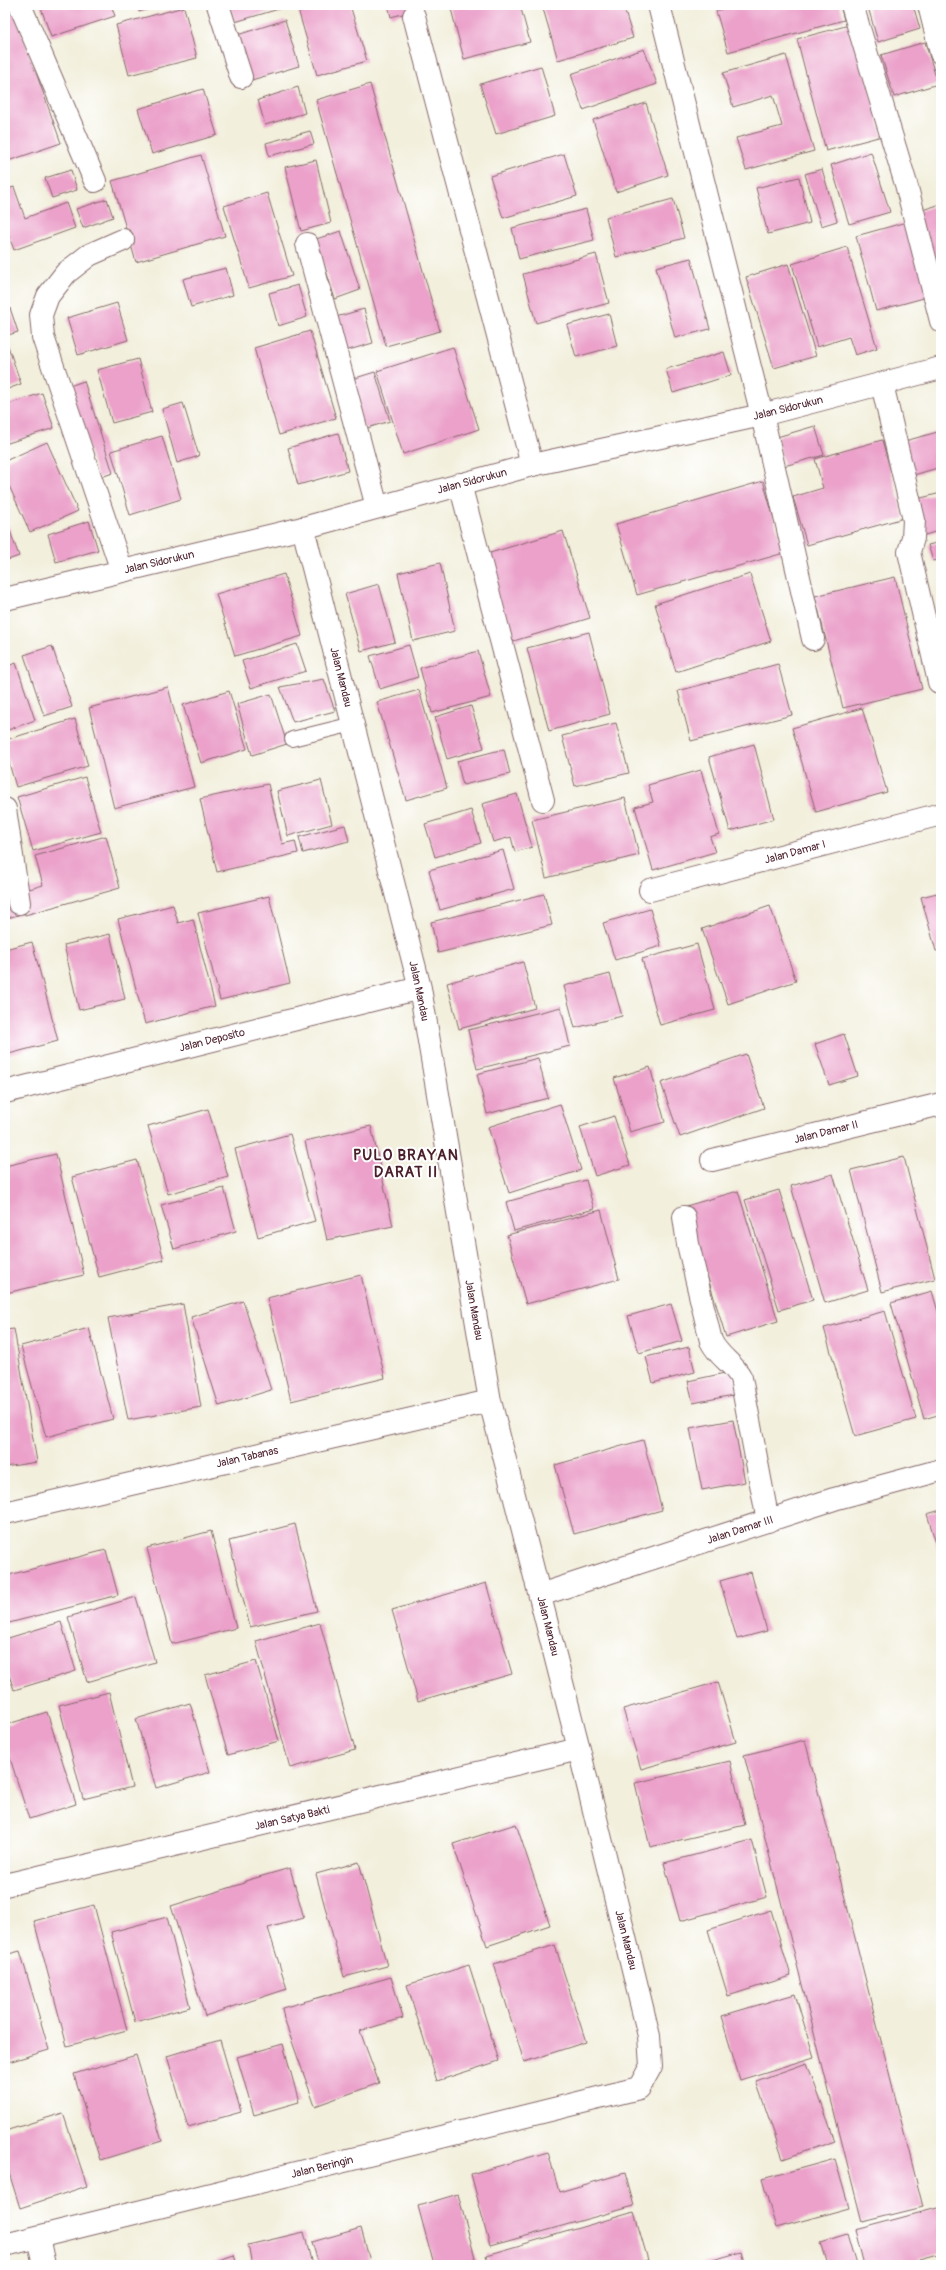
<svg xmlns="http://www.w3.org/2000/svg" width="946" height="2270" font-family="Pangolin,sans-serif">
  <style>
    .building { fill: #eba1ca }
    .lines { fill: none; stroke-linecap: round; stroke-linejoin: round }
    .lane-casing { stroke: #856869; stroke-width: 16 }
    .street-casing { stroke: #856869; stroke-width: 24 }
    .secondary-casing { stroke: #856869; stroke-width: 24 }
    .lane { stroke: #fff; stroke-width: 14 }
    .street { stroke: #fff; stroke-width: 22 }
    .secondary { stroke: #fff; stroke-width: 22 }
    .labels { text-anchor: middle; dominant-baseline: central; stroke-width: 4; stroke-linejoin: round; paint-order: stroke }
    .street-label { font-size: 11px; fill: #4a1f2b; stroke: #fff }
    .district-label { font-size: 15px; font-weight: bold; letter-spacing: 1px; fill: #4a1f2b; stroke: #fff }
  </style>
  <rect width="100%" height="100%" fill="#fff"/>
  <filter id="ink" filterUnits="userSpaceOnUse"><feTurbulence type="fractalNoise" baseFrequency=".025" numOctaves="2"/><feDisplacementMap in="SourceGraphic" scale="8" xChannelSelector="R" yChannelSelector="G"/><feConvolveMatrix kernelMatrix="1 2 1 2 8 2 1 2 1" color-interpolation-filters="sRGB"/></filter>
  <filter id="wash" filterUnits="userSpaceOnUse"><feTurbulence type="fractalNoise" baseFrequency=".012" numOctaves="4" result="noise"/><feDisplacementMap in="SourceGraphic" scale="16" xChannelSelector="R" yChannelSelector="G"/><feGaussianBlur stdDeviation="0.9" result="paint"/><feColorMatrix in="noise" values="0 0 0 0 0 0 0 0 0 0 0 0 0 0 0 0 0 1.4 0 .05"/><feComposite in="paint" operator="in"/></filter>
  <g filter="url(#wash)">
    <rect width="100%" height="100%" fill="#f2efdc"/>
    <g id="blocks">
      <path class="building" d="M5,5H12L61,143L5,162Z
        M40,5H111L115,16L51,37Z
        M137,5H162L139,12Z
        M230,5H281L282,8L235,22Z
        M350,5L367,61L317,75L297,6Z
        M388,5H415L417,10L391,17Z
        M450,5H520L530,42L464,59Z
        M542,5H623L633,38L558,60Z
        M736,5H840L844,20L728,52L716,11Z
        M874,5H913L920,29L878,42L868,7Z
        M184,7L197,58L129,75L116,25Z
        M285,20L299,66L245,82L231,37Z
        M853,24L882,136L826,151L797,39Z
        M925,42L938,84L894,97L881,55Z
        M644,49L657,84L583,110L571,74Z
        M786,55L814,151L746,170L736,138L782,126L773,95L733,107L723,73Z
        M541,66L555,116L496,134L480,84Z
        M370,84L440,331L386,346L316,100Z
        M298,87L305,113L265,125L258,100Z
        M203,89L217,135L152,154L138,109Z
        M646,103L668,175L616,192L593,120Z
        M310,131L314,144L269,156L266,143Z
        M871,152L890,212L849,224L831,165Z
        M564,154L577,196L503,218L490,176Z
        M201,155L225,236L136,262L112,181Z
        M316,160L331,223L301,231L285,167Z
        M822,169L837,221L821,226L805,174Z
        M71,170L77,190L52,198L45,178Z
        M799,177L810,223L768,234L756,188Z
        M14,187L25,218L66,203L75,228L14,250L5,225V190Z
        M267,193L292,276L249,288L224,206Z
        M107,199L113,217L83,228L76,209Z
        M673,199L684,238L616,257L606,217Z
        M941,204V302L913,213Z
        M586,209L594,240L519,259L512,228Z
        M910,221L931,296L876,311L856,236Z
        M341,231L360,290L335,299L316,239Z
        M847,247L877,348L855,355L849,337L817,347L792,264Z
        M596,254L609,303L536,323L523,274Z
        M691,258L710,329L675,338L656,267Z
        M788,264L816,356L774,368L746,277Z
        M226,268L233,295L191,307L183,279Z
        M298,285L307,317L278,326L269,293Z
        M5,293L18,332L5,336Z
        M117,303L128,340L78,355L67,318Z
        M364,309L373,343L338,353L329,319Z
        M609,314L617,346L576,357L567,325Z
        M310,331L336,418L279,435L254,348Z
        M8,346L21,384L5,390V347Z
        M453,347L479,429L403,454L377,371Z
        M724,352L731,375L673,393L666,369Z
        M138,359L152,412L112,423L97,370Z
        M375,372L390,421L364,429L349,380Z
        M84,381L113,473L98,478L69,386Z
        M42,393L54,428L5,444V405Z
        M183,403L199,456L177,463L162,409Z
        M815,426L824,455L784,466L777,437Z
        M941,431V467L907,477L898,443Z
        M338,433L348,471L298,485L288,448Z
        M162,436L181,499L130,515L111,451Z
        M882,440L904,518L807,545L793,497L823,488L815,459Z
        M47,442L78,511L30,532L5,477V461Z
        M763,481L784,553L637,595L616,524Z
        M941,493V530L922,536L913,500Z
        M5,517L19,556L5,561Z
        M89,521L98,550L56,562L48,534Z
        M563,531L590,618L507,643L480,556Z
        M941,542V559L933,561L928,545Z
        M440,563L455,631L413,641L398,573Z
        M284,574L302,636L235,656L216,594Z
        M750,574L771,641L676,672L655,604Z
        M895,577L922,689L843,708L815,596Z
        M379,584L395,642L361,651L345,594Z
        M589,632L610,714L549,731L527,648Z
        M297,644L306,671L251,688L242,661Z
        M409,645L418,677L380,689L370,656Z
        M52,646L72,707L44,716L24,655Z
        M478,651L491,697L432,713L420,668Z
        M16,663L35,720L8,730L5,721V667Z
        M778,664L792,715L691,741L678,691Z
        M324,679L335,711L293,722L280,687Z
        M168,687L194,787L114,808L89,708Z
        M419,690L447,788L406,800L377,702Z
        M229,691L247,749L201,763L183,705Z
        M271,694L287,744L252,755L237,704Z
        M471,706L484,748L447,759L435,717Z
        M862,708L887,792L816,812L792,728Z
        M75,719L88,766L16,787L5,749V740Z
        M616,723L629,773L575,786L562,736Z
        M754,744L774,819L730,831L709,757Z
        M504,749L510,774L463,785L457,761Z
        M701,770L719,834L710,837L715,852L653,870L635,807L653,802L648,785Z
        M85,777L101,832L33,851L17,797Z
        M321,780L332,824L288,836L277,791Z
        M268,784L282,844L295,841L298,853L217,872L200,799Z
        M517,794L532,847L515,852L511,837L493,842L482,804Z
        M625,798L639,855L546,878L532,820Z
        M471,810L481,843L435,857L425,824Z
        M345,825L349,841L303,853L299,837Z
        M106,836L120,888L25,915L19,892L43,885L35,856Z
        M503,850L514,889L440,910L429,870Z
        M5,865L21,914L5,919Z
        M941,892V950L936,951L921,897Z
        M544,894L552,925L438,953L431,922Z
        M269,896L290,983L220,1000L198,913Z
        M173,905L178,923L193,919L215,1006L145,1024L118,919Z
        M770,906L796,981L728,1004L702,929Z
        M650,909L661,946L615,960L603,923Z
        M110,934L125,999L79,1010L64,945Z
        M32,942L58,1041L5,1055V949Z
        M697,944L715,1010L660,1025L642,959Z
        M523,962L535,1008L459,1029L447,983Z
        M610,974L622,1016L575,1028L564,986Z
        M561,1007L570,1046L477,1069L468,1030Z
        M844,1034L858,1076L829,1085L815,1044Z
        M746,1054L764,1108L680,1137L661,1083Z
        M538,1058L548,1098L487,1114L477,1074Z
        M650,1067L665,1122L630,1132L614,1078Z
        M560,1104L581,1170L509,1193L488,1127Z
        M208,1109L228,1177L168,1194L148,1126Z
        M614,1116L630,1165L595,1176L580,1127Z
        M371,1126L393,1226L327,1240L305,1141Z
        M290,1134L315,1221L258,1237L235,1149Z
        M56,1154L84,1275L6,1293L5,1166Z
        M904,1157L935,1279L882,1292L851,1170Z
        M137,1160L164,1260L99,1277L72,1177Z
        M833,1174L868,1290L825,1303L791,1186Z
        M586,1180L594,1209L514,1231L506,1202Z
        M224,1188L236,1231L174,1249L161,1205Z
        M779,1190L813,1300L779,1310L745,1200Z
        M738,1191L778,1321L726,1337L686,1206Z
        M601,1210L619,1279L526,1304L507,1235Z
        M361,1275L385,1378L291,1401L267,1298Z
        M932,1291L941,1322V1414L924,1419L891,1303Z
        M243,1301L271,1390L219,1406L191,1317Z
        M183,1304L201,1407L128,1420L108,1318Z
        M671,1304L682,1341L639,1353L628,1316Z
        M885,1311L916,1419L855,1436L824,1328Z
        M89,1328L113,1419L46,1437L21,1346Z
        M14,1329L37,1462L5,1467V1330Z
        M689,1347L695,1372L653,1383L646,1357Z
        M734,1371L738,1394L693,1403L688,1381Z
        M733,1420L745,1482L702,1490L690,1428Z
        M643,1440L662,1510L574,1534L555,1465Z
        M941,1510V1560L927,1514Z
        M295,1524L317,1611L250,1627L229,1541Z
        M211,1531L236,1628L172,1644L147,1548Z
        M106,1550L118,1595L5,1624V1576Z
        M751,1572L767,1631L737,1639L720,1581Z
        M486,1583L512,1674L418,1701L392,1610Z
        M136,1597L155,1662L87,1682L68,1617Z
        M61,1622L76,1671L14,1690L5,1663V1639Z
        M320,1623L355,1750L290,1768L256,1641Z
        M256,1661L279,1741L228,1755L205,1675Z
        M718,1682L736,1742L641,1769L623,1709Z
        M109,1692L132,1787L83,1799L59,1705Z
        M190,1703L210,1772L156,1788L136,1719Z
        M47,1712L76,1804L29,1819L5,1742V1725Z
        M805,1740L923,2207L862,2222L744,1755Z
        M730,1761L745,1825L650,1847L635,1783Z
        M516,1824L550,1925L487,1946L453,1844Z
        M752,1840L767,1897L680,1921L664,1863Z
        M359,1862L387,1966L344,1977L316,1874Z
        M290,1868L304,1918L268,1928L287,1989L205,2016L171,1906L245,1883V1881Z
        M94,1905L127,2030L67,2046L34,1921Z
        M771,1910L791,1976L728,1996L708,1930Z
        M167,1917L190,2007L135,2022L111,1932Z
        M555,1945L586,2042L524,2062L494,1964Z
        M20,1951L49,2050L5,2063V1955Z
        M469,1965L499,2061L437,2081L407,1985Z
        M391,1977L403,2018L360,2031L379,2083L315,2106L284,2019L282,2008Z
        M795,1994L814,2057L740,2080L721,2016Z
        M220,2040L241,2112L188,2127L167,2056Z
        M283,2044L299,2102L254,2115L237,2057Z
        M136,2055L162,2141L100,2160L74,2074Z
        M807,2063L835,2141L783,2159L756,2081Z
        M63,2113L87,2186L20,2208L5,2160V2131Z
        M548,2152L559,2192L625,2173L634,2206L490,2246L471,2174Z
        M835,2159L849,2208L776,2228L762,2179Z
        M458,2194L477,2265H434L418,2206Z
        M941,2207V2253L919,2259L920,2265H864L855,2230Z
        M634,2212L648,2260L629,2265H489L486,2255Z
        M361,2228L371,2265H319L312,2242Z
        M304,2232L312,2265H252L248,2245Z
        M847,2234L856,2265H828L821,2242Z
        M741,2252L745,2265H695Z
        M234,2255L237,2265H204Z"/>
    </g>
  </g>
  <g filter="url(#ink)">
    <use href="#blocks" fill-opacity="0" stroke="#856869" stroke-width="1"/>
    <g class="lines">
      <defs>
        <path id="lane" d="M292,739L353,724"/>
        <path id="street" d="M20,5L95,181
          M218,5L241,77
          M659,5L762,415L813,639
          M852,5L906,184L941,321
          M929,5L941,53
          M414,16L532,465
          M307,244L377,507
          M882,384L914,520L913,538L909,552L939,682
          M460,484L543,800
          M122,571L43,337L41,315L48,296L66,273L89,255L123,240
          M5,809L19,903
          M650,890L941,814
          M5,1092L420,988
          M712,1160L941,1104
          M684,1217L688,1244L711,1341C720,1359 733,1362 741,1378L768,1521
          M5,1513L490,1401
          M540,1595L834,1499L941,1470
          M5,1885L579,1749
          M38,2237L44,2265
          M5,2245L639,2088L651,2066L649,2036L579,1749L490,1401L420,988L303,528"/>
        <path id="secondary" d="M5,599L303,528L532,465L762,415L941,368"/>
      </defs>
      <use href="#lane" class="lane-casing"/>
      <use href="#street" class="street-casing"/>
      <use href="#secondary" class="secondary-casing"/>
      <use href="#lane" class="lane"/>
      <use href="#street" class="street"/>
      <use href="#secondary" class="secondary"/>
    </g>
  </g>
  <g class="labels">
    <g class="street-label">
      <text transform="translate(788 408) rotate(-14)">Jalan Sidorukun</text>
      <text transform="translate(472 481) rotate(-15)">Jalan Sidorukun</text>
      <text transform="translate(159 562) rotate(-13)">Jalan Sidorukun</text>
      <text transform="translate(341 677) rotate(76)">Jalan Mandau</text>
      <text transform="translate(795 852) rotate(-15)">Jalan Damar I</text>
      <text transform="translate(419 991) rotate(78)">Jalan Mandau</text>
      <text transform="translate(212 1040) rotate(-14)">Jalan Deposito</text>
      <text transform="translate(826 1132) rotate(-14)">Jalan Damar II</text>
      <text transform="translate(474 1310) rotate(80)">Jalan Mandau</text>
      <text transform="translate(247 1457) rotate(-13)">Jalan Tabanas</text>
      <text transform="translate(740 1530) rotate(-18)">Jalan Damar III</text>
      <text transform="translate(548 1626) rotate(76)">Jalan Mandau</text>
      <text transform="translate(292 1818) rotate(-13)">Jalan Satya Bakti</text>
      <text transform="translate(626 1940) rotate(76)">Jalan Mandau</text>
      <text transform="translate(322 2167) rotate(-14)">Jalan Beringin</text>
    </g>
    <g class="district-label">
      <text x="406" y="1155">PULO BRAYAN<tspan x="406" dy="17">DARAT II</tspan></text>
    </g>
  </g>
  <rect width="946" height="2270" fill="none" stroke="#fff" stroke-width="20"/>
</svg>
